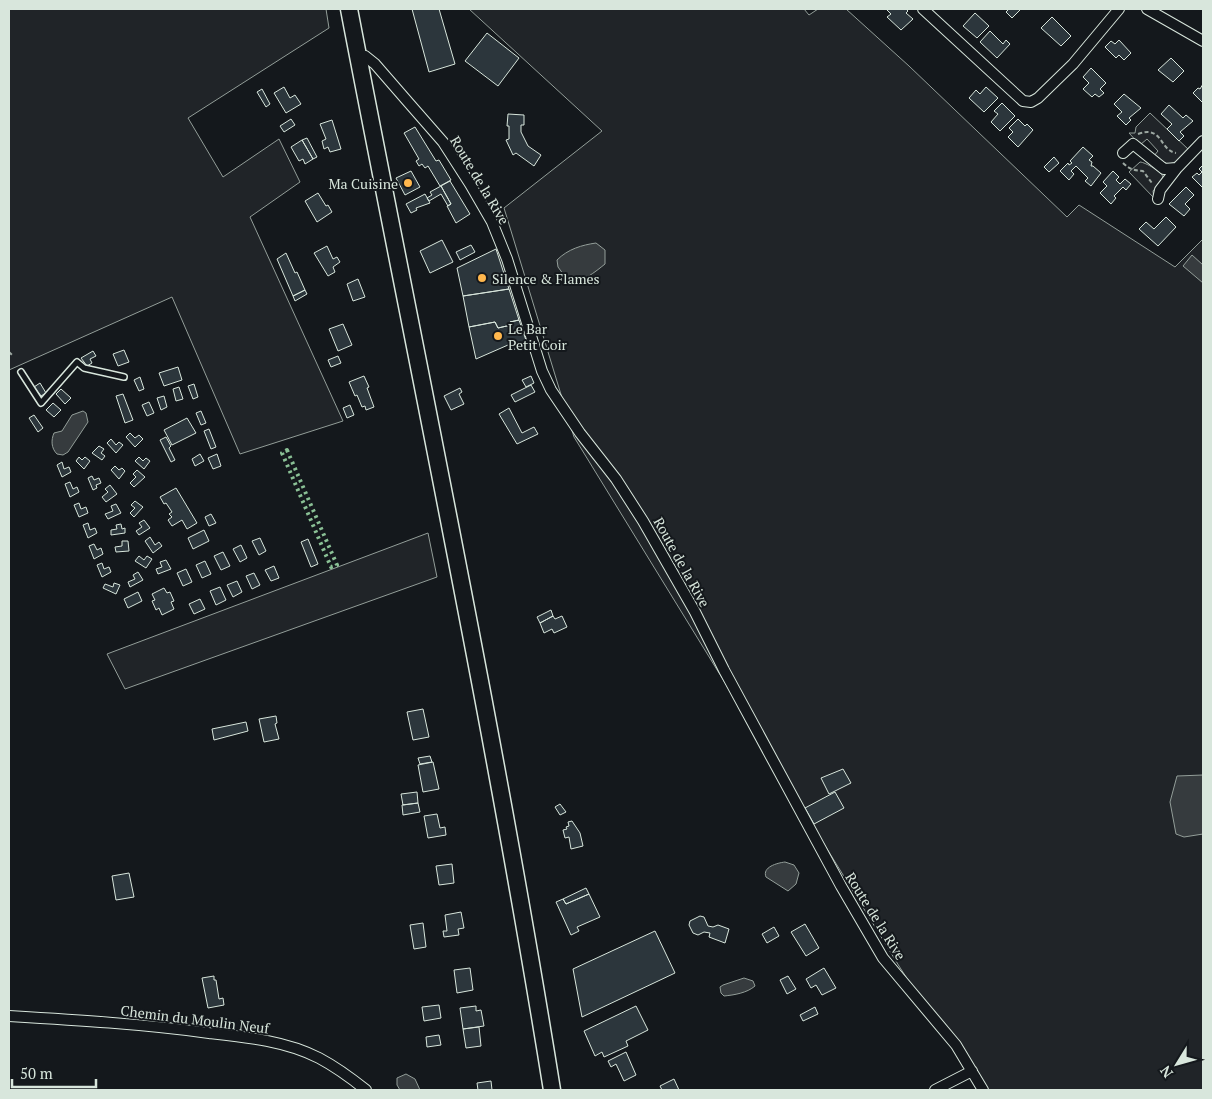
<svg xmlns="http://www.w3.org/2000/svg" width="1212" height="1099" font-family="'PT Serif',serif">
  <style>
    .green { fill: #202428; stroke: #939e99 }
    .water { fill: #363b3e; stroke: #939e99 }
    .building { fill: #2c363c; stroke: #d8e6dc }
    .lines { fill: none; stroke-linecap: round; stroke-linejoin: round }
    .service-casing { stroke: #d8e6dc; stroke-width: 8 }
    .minor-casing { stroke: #d8e6dc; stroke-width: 12 }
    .primary-casing { stroke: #d8e6dc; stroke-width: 19 }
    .path { stroke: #9da8a2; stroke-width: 2; stroke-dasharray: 4 2.5; stroke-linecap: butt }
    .service { stroke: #14181c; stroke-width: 5 }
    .minor { stroke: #14181c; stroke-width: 10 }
    .primary { stroke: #14181c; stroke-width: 16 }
    .hedge { stroke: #8ac095; stroke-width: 4; stroke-dasharray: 2.5 4; stroke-linecap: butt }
    .poi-dot { fill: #ffb74d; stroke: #14181c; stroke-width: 2 }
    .labels { text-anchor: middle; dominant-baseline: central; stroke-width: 4; stroke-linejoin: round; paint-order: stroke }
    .street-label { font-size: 14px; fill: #d8e6dc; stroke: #14181c }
    .poi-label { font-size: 14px; fill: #d8e6dc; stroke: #14181c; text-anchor: start }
  </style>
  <rect width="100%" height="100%" fill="#14181c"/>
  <path class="green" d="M9,9H326L329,28L188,118L223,177L279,139L300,182L250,217L343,421L240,454L172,297L9,370Z
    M469,9H804L809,15L818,9H846L909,66L1067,217L1079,205L1175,267L1203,239V1090H979L899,966L574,437L504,208L602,131Z
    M1150,113L1189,150C1173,165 1172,168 1153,157L1158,151L1147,139L1140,145L1129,133H1135L1136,127Z
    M1140,162C1145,162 1164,173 1163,178C1163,182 1156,187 1153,191L1154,198L1129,172Z
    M428,533L437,577L125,689L107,654Z"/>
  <path class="water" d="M596,243L605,250V264C595,272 582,283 569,282L558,267L557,260C568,249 582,245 596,243Z
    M1192,255L1203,265V283L1183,266Z
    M83,411L86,413L88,422L68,452L63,455L57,454C51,448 51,440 54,433L62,431L72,415Z
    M1203,775V834L1184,837L1176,834L1170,802L1177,776Z
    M785,862L794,865L799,873L796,884L788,891L766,877C762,867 777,863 785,862Z
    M744,978L753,981L755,986C747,993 734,995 724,996L721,993L720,987L723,985Z
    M406,1074L415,1079L420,1090H400L397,1085V1078Z"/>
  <path class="building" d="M412,9H439L455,64L429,72Z
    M888,9H906L908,11L906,13L913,19L901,30L887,17L891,14L887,10Z
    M1009,9H1018L1020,10L1012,18L1006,12Z
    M975,13L989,26L977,38L963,26Z
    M1052,17L1071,36L1061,46L1041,28Z
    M990,31L1003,44L1006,40L1010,44L997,58L980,42Z
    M487,33L519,58L498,86L465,61Z
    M1119,40L1131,53L1124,60L1119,55L1116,58L1105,47L1111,41L1115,44Z
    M1171,58L1184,71L1173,82L1158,70Z
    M1091,68L1106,83L1100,89L1104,93L1099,97L1095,94L1092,97L1083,89L1089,83L1083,77Z
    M1203,84V103L1193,93L1198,88L1200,89Z
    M284,87L290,98L295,95L301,104L286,113L274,93Z
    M986,87L998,98L984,112L969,98L976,90L980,94Z
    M262,89L270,104L266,107L257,92Z
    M1124,94L1141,108L1129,118L1131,120L1126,125L1117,116L1122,112L1114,104Z
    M1002,103L1015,116L1000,131L991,122L998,114L994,111Z
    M1169,105L1183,118L1186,115L1193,121L1180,132L1184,136L1179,141L1167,129L1172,124L1161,114Z
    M508,114L524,115V125H521V132L528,146L541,155L534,166L516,153L513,155L506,140L509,139V126H507Z
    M291,119L295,125L284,132L280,126Z
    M1018,119L1025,126L1027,124L1033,130L1018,147L1008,137L1013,132L1009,128Z
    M332,120L341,149L330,152L328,147L324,149L322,141L326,139L320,124Z
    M415,127L436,161L439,160L451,180L440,186L428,166L425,168L422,164L419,166L416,161L419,159L404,133Z
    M307,138L317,157L313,159L302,140Z
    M302,140L313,159L305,164L303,159L299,161L291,147Z
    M1083,147L1093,156L1089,160L1092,162L1091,166H1093L1101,173L1091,186L1085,181L1088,178L1076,166L1071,171L1074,174L1069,180L1060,171L1068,163L1069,165L1072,163L1070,161Z
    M1054,157L1059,163L1049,172L1044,167Z
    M1203,165V188L1192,177L1197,173L1199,175L1202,172L1199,169Z
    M411,171L420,187L405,195L396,178Z
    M1113,171L1119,177L1116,180L1120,184L1125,179L1131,184L1126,190L1123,187L1114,196L1116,198L1111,204L1100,193L1107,186L1103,182Z
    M450,181L470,214L456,223L447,206L451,204L441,186Z
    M441,186L451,204L448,206L441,194L429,201L427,198L432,195L430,192Z
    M1186,187L1194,195L1185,204L1190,209L1184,216L1169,204Z
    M318,193L326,206L328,205L332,212L317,222L305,201Z
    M425,194L430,203L416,208L417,210L411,213L406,204Z
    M1166,217L1176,227L1158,246L1139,229L1146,222L1154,229Z
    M442,240L453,262L430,273L420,251Z
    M471,245L475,252L460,260L456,252Z
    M327,246L333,259L337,257L340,262L333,267L335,272L328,276L314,253Z
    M496,249L509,289L463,296L457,268Z
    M286,253L295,273L297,272L305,290L293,296L277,259Z
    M358,279L365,297L353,301L347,284Z
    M509,289L519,320L510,322L511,325L498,328L495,322L469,327L463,296Z
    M305,290L307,294L295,301L293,296Z
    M519,320L527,343L511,351L508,345L476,359L469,327L495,322L498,328L511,325L510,322Z
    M343,324L352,345L338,351L329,329Z
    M124,350L129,362L118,366L113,354Z
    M93,351L96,356L90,359L92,363L87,366L81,358Z
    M338,356L341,363L331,367L328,360Z
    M178,367L182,380L164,386L159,373Z
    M364,376L369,387L367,388L374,407L366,410L365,406L362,407L357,395L355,396L349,382Z
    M531,376L534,383L526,387L522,380Z
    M140,377L144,389L139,391L134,380Z
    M40,383L46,393L41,396L34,387Z
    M194,384L198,397L193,399L188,386Z
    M531,385L535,392L515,402L511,395Z
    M179,387L183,399L176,401L173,389Z
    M460,388L462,392L459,394L464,404L451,410L444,396Z
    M61,389L71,398L65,404L56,394Z
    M123,394L133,420L125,423L116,396Z
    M164,396L167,407L161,410L157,398Z
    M149,402L154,413L147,416L142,405Z
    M53,403L61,410L54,417L46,410Z
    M350,405L354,415L347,418L343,408Z
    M509,408L522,433L534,427L538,434L517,444L499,414Z
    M201,411L206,423L201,425L196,413Z
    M34,415L43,428L38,432L29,418Z
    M187,418L196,433L172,445L164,430Z
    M209,429L216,447L211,449L204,431Z
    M130,433L135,438L139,435L143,439L135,447L126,437Z
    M166,437L171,446L169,448L175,460L171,462L160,440Z
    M111,439L116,445L119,442L123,445L116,453L107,443Z
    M99,446L104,449L101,453L105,456L102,460L92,453Z
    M200,454L204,461L195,466L192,459Z
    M217,454L221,466L213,469L208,458Z
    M79,457L82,460L85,457L90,461L84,469L76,461Z
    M139,457L143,461L146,458L150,461L144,469L135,461Z
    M62,462L64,469L69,467L71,472L62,477L57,465Z
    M115,466L119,470L122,468L125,471L119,479L111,470Z
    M137,470L145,477L134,487L130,483L136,477L133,474Z
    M92,476L94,480L99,478L101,483L96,485L97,488L93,490L88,478Z
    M70,482L73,489L77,487L79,492L70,497L65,484Z
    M110,485L117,494L106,502L102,497L108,492L105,489Z
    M176,488L197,523L187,529L182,520L172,526L168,520L172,517L169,514L172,512L166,503L164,504L160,497Z
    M135,501L143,507L134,517L130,513L135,508L131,505Z
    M79,503L81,509L86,507L88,513L79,517L74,505Z
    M116,504L121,513L108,519L105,514L113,511L111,506Z
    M211,514L216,523L209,526L205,517Z
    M144,520L150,528L139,535L136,531L142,527L139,523Z
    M88,523L90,530L95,528L97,533L88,538L83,525Z
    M121,524L122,529L125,528V533L111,535V530L117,529L116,525Z
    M204,530L209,541L193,549L188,538Z
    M150,537L155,545L159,542L162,546L153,553L145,541Z
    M260,538L266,551L259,555L252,541Z
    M308,539L318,564L311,567L301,542Z
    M122,541H128L129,551L116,552L115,547L122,546Z
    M94,544L97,550L101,548L103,554L94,559L89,546Z
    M241,545L247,558L240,562L233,549Z
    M223,552L230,566L221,570L214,556Z
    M139,556L144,560L147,556L152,559L146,568L135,561Z
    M166,560L171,569L158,574L156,569L162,567L160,562Z
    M205,561L211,574L202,578L196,565Z
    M102,563L104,569L109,567L111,572L102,577L97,565Z
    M274,566L279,578L271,581L265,570Z
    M186,569L192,582L183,586L177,573Z
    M138,572L143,580L130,587L128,582L135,579L133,575Z
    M254,573L260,585L252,589L246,576Z
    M237,581L242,592L233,597L227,585Z
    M114,583L120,585L116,594L103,588L105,584L113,587Z
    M220,587L226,600L216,605L210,591Z
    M164,588L167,593L170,592L174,601L171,602L174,609L162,615L159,608L156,610L152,601L155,600L152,594Z
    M138,592L142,601L128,608L124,599Z
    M200,599L205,609L194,614L189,604Z
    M551,610L553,616L540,623L537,617Z
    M553,616L555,619L562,616L567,627L554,633L552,629L544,633L540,623Z
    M423,709L429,737L413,740L407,712Z
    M276,716L277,723L275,724L279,739L264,742L259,719Z
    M246,722L248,731L214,740L212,729Z
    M430,756L432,762L420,764L418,758Z
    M433,762L439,789L423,792L418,765Z
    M843,769L851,783L829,794L821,778Z
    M417,792L418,803L403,805L401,794Z
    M835,792L844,808L814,824L805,808Z
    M418,803L420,812L403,815L402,805Z
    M560,804L566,812L560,815L555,807Z
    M437,814L440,828L445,827L446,835L428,838L424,816Z
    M572,821L580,833L583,846L571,849L569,837L565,838L563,830L567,829L566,827L569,826L568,822Z
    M452,864L454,883L439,885L436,866Z
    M129,873L134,897L116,900L112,876Z
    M586,888L589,894L566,904L563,899Z
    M589,894L600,917L577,927L579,931L571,935L556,902L563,899L566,904Z
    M461,912L464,928L458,929L459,935L444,937L443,931H447L445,915Z
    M700,916L704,917L708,926L713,927L718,925L729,929L725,943L709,937L710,933L704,932L698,935L693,933L689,925L690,921Z
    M423,923L426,947L414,949L410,925Z
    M805,924L819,948L806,956L791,932Z
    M774,927L779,936L767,943L762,934Z
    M655,931L675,973L582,1017L573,969Z
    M470,968L473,990L457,993L454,970Z
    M824,968L836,988L822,995L816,985L811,988L806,979Z
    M214,976V980H216L219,999L223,998L224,1005L208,1008L202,978Z
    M788,976L796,989L787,994L780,980Z
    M439,1005L441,1018L424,1021L422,1007Z
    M476,1006V1011L481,1010L484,1026L463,1029L460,1008Z
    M636,1006L648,1030L626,1041L628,1046L604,1057L602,1052L595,1056L584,1031Z
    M815,1007L818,1014L803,1021L800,1015Z
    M479,1027L481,1046L466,1048L463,1029Z
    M439,1035L441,1045L427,1047L426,1037Z
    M626,1052L636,1075L624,1081L616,1064L611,1067L608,1061Z
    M674,1079L679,1090H662L660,1086Z
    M491,1081L492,1090H478L477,1083Z"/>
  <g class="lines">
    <defs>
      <path id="service" d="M21,372L41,403L77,362L84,368L124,377"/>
      <path id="minor" d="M923,9L1023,101L1031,102L1038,98L1073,64L1119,9
        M1147,9L1203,41
        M358,55L365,56L375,64L408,102L443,142L470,184L492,222L507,259L542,371L551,390L580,433L616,479L643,521L695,612L724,670L841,886L883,958L956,1045L983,1090
        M1123,153L1133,144L1164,169L1177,168L1203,141
        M1158,199L1160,190L1177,168
        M9,1016C76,1020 143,1024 209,1033C246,1037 286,1041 319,1058C336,1067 351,1078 366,1090
        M935,1090L972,1071"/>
      <path id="primary" d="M349,9C418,369 494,728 552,1090"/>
    </defs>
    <use href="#service" class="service-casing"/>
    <use href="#minor" class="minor-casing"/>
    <use href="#primary" class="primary-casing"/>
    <path class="path" d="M1138,134C1163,125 1159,150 1176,153
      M1123,163C1130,170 1134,170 1143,171L1152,183
      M9,352L12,355"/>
    <use href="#service" class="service"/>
    <use href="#minor" class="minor"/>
    <use href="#primary" class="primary"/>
    <path class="hedge" d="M287,450L337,565L331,567L282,453Z"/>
  </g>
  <g class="poi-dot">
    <circle cx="408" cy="183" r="5"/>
    <circle cx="482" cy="278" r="5"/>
    <circle cx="498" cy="336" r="5"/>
  </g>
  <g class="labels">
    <g class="street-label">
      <text transform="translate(480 180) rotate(59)">Route de la Rive</text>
      <text transform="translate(682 562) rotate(61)">Route de la Rive</text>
      <text transform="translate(876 916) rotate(58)">Route de la Rive</text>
      <text transform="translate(195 1019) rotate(7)">Chemin du Moulin Neuf</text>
    </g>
    <g class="poi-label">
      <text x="398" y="183" text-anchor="end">Ma Cuisine</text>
      <text x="492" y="278">Silence &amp; Flames</text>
      <text x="508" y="328">Le Bar<tspan x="508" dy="16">Petit Coir</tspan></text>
    </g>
  </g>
  <rect width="1212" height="1099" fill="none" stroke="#d8e6dc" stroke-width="20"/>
  <g transform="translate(1177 1064) rotate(233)" stroke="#14181c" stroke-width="4" paint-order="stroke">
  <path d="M0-4L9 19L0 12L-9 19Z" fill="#d8e6dc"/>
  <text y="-8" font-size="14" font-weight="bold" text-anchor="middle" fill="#d8e6dc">N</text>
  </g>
  <path d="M12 1079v8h84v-8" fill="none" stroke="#d8e6dc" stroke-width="2.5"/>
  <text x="20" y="1079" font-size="15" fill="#d8e6dc" stroke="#14181c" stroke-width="4" paint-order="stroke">50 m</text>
</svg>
